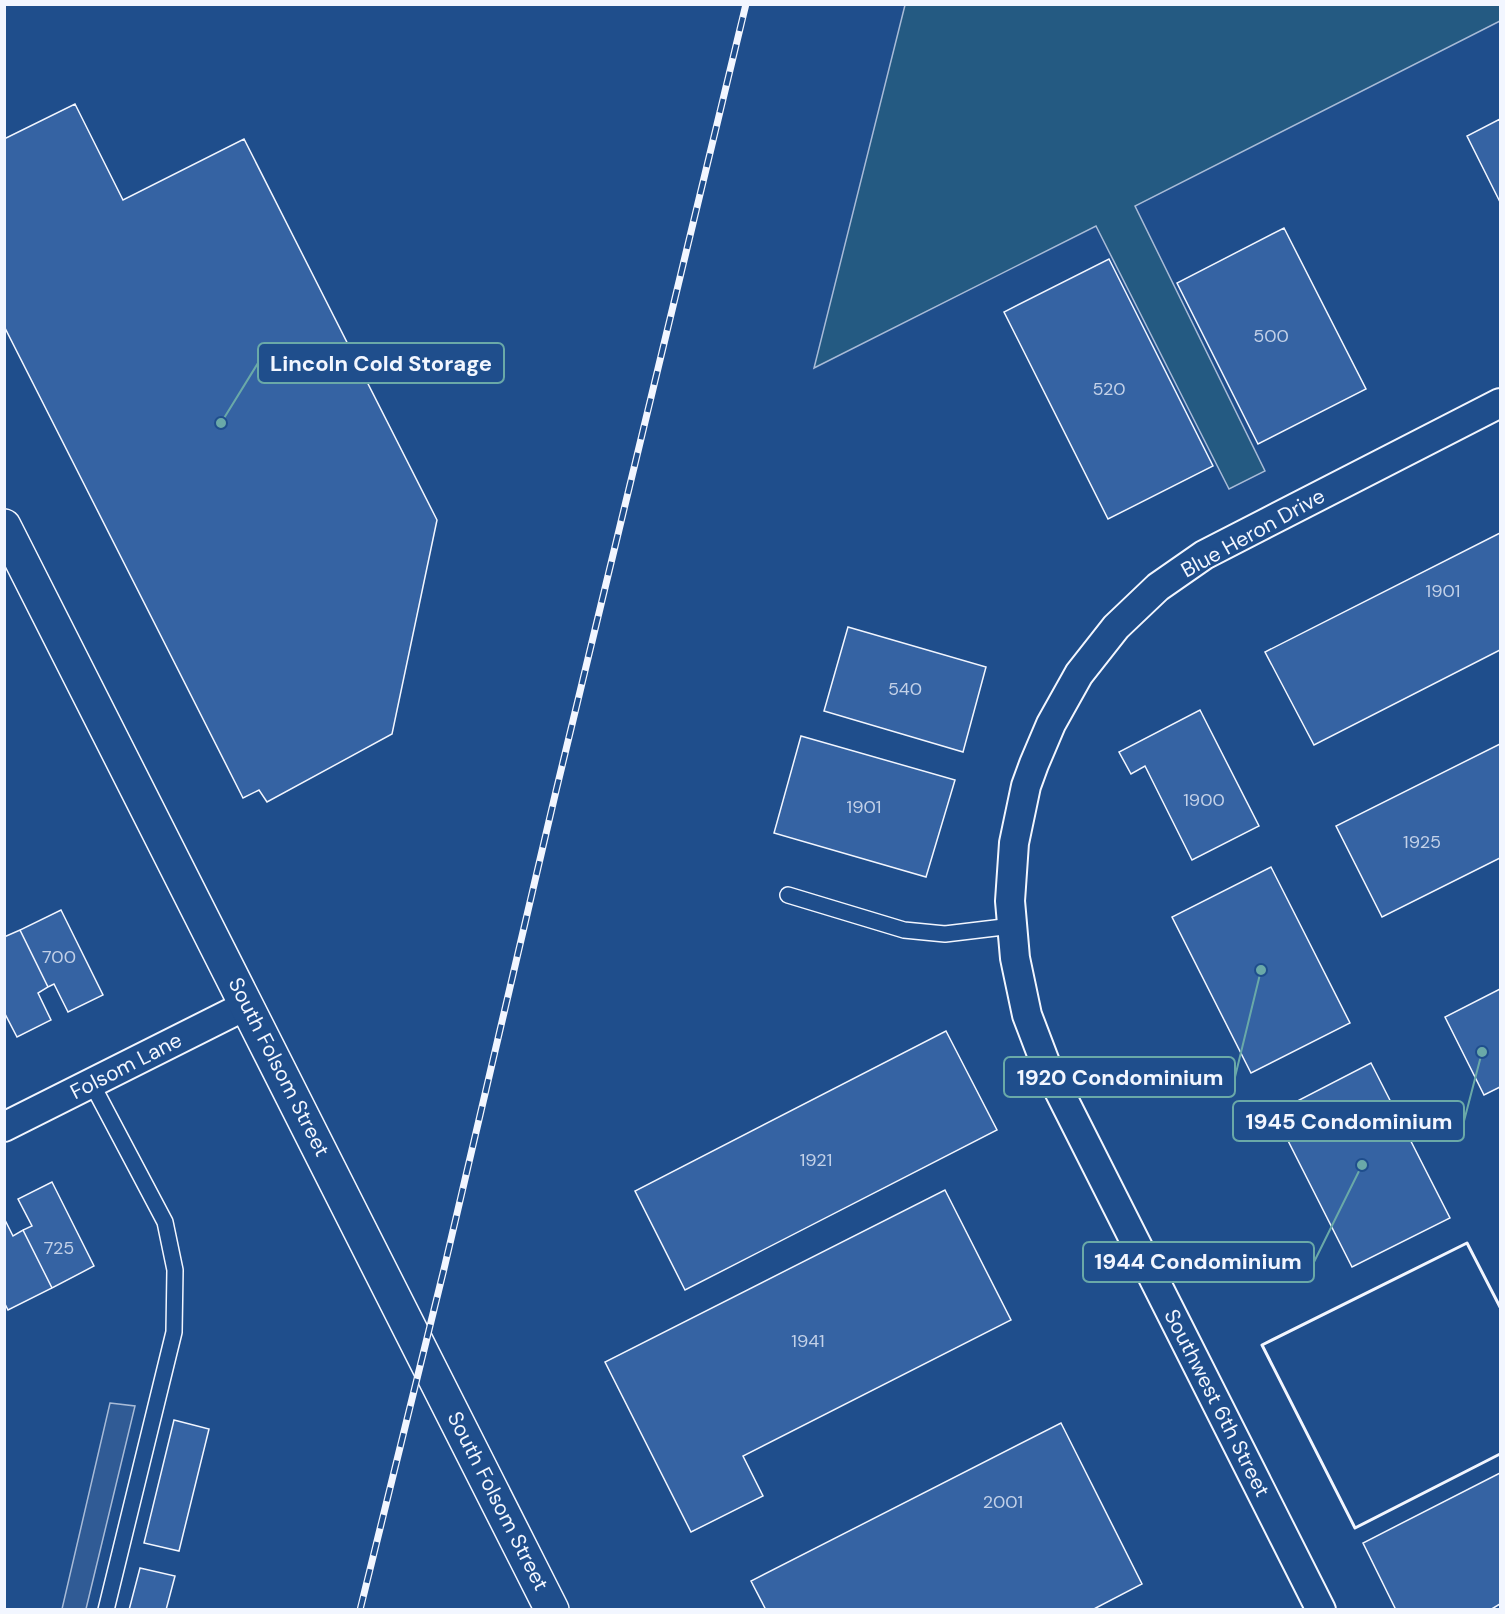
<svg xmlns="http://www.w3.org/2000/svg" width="1505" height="1614" font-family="'DM Sans',sans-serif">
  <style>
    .green { fill: #245a82; stroke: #a8bbd7; stroke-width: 1.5 }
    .parking { fill: #305b95; stroke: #a8bbd7; stroke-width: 1.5 }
    .building { fill: #3563a3; stroke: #f2f6ff; stroke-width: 1.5 }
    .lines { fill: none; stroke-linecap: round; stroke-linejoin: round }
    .lane-casing { stroke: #f2f6ff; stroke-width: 18 }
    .street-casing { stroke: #f2f6ff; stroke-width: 32 }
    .secondary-casing { stroke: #f2f6ff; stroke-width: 36 }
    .lane { stroke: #1f4e8c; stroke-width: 15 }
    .street { stroke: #1f4e8c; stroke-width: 28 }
    .secondary { stroke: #1f4e8c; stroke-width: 33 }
    .rail-casing { stroke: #f2f6ff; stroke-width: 7 }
    .rail { stroke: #1f4e8c; stroke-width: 4.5; stroke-dasharray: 14; stroke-linecap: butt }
    .wall { stroke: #f2f6ff; stroke-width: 3 }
    .labels { text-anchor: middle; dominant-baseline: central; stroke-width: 4.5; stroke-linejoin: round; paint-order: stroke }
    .number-label { font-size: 18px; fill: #c3d1e8 }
    .street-label { font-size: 21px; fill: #f2f6ff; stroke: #1f4e8c }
    .leader { fill: none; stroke: #6aa9a8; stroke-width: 2 }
    .callout-dot { fill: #6aa9a8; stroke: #1f4e8c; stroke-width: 2 }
    .callout { fill: #1f4e8c; stroke: #6aa9a8; stroke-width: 2 }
    .callout-label { font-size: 22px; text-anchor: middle; font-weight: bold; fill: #f2f6ff }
  </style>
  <rect width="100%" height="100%" fill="#1f4e8c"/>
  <path class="green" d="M905,5L1500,4V21L1135,206L1265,471L1229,489L1096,226L814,368Z"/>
  <path class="parking" d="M110,1403L135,1406L86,1609H62Z"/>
  <path class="building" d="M75,104L123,200L244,139L437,520L392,734L267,802L259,790L243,798L4,326V139Z
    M1500,119V202L1467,136Z
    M1284,228L1366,389L1258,444L1177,283Z
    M1109,259L1213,466L1108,519L1004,312Z
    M1500,533V650L1314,745L1265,652Z
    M848,627L986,667L963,752L824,711Z
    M1200,710L1259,826L1192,860L1145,766L1131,774L1119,752Z
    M801,736L955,780L926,877L774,833Z
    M1500,744V858L1382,917L1336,826Z
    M1271,867L1350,1023L1251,1073L1172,917Z
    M61,910L103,995L68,1012L54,984L48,987L20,930Z
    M20,930L48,987L38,993L51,1020L17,1037L4,1012V937Z
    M1500,989V1087L1484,1095L1445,1017Z
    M946,1031L997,1130L685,1290L635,1191Z
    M1371,1063L1450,1218L1352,1267L1274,1113Z
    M52,1182L94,1266L52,1288L23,1230L32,1226L18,1199Z
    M945,1190L1011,1320L743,1456L763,1496L691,1532L605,1362Z
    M4,1218L13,1236L23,1230L52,1288L8,1310L4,1302Z
    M174,1420L209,1429L179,1551L144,1543Z
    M1061,1423L1142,1584L1092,1610H766L751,1581Z
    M1500,1473V1604L1490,1610H1396L1363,1543Z
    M140,1568L175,1576L166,1610H129Z"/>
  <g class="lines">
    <defs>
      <path id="lane" d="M788,895L904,930L945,934L1012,926
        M92,1084L165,1222L175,1270L174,1332L106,1610"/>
      <path id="street" d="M4,1127L247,1005
        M1321,1610L1046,1065L1027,1015L1015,958L1010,901L1014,843L1026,786L1034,764L1051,724L1079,674L1116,627L1158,587L1204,555L1500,403"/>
      <path id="secondary" d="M4,526L552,1610"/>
    </defs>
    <use href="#lane" class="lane-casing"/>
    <use href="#street" class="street-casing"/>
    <use href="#secondary" class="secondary-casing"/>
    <use href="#lane" class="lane"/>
    <use href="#street" class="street"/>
    <use href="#secondary" class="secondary"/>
    <defs>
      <path id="rail" d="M360,1610L444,1269L556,791L746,4"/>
    </defs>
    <use href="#rail" class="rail-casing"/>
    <use href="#rail" class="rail"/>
    <path class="wall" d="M1500,1307L1467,1243L1262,1345L1355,1528L1500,1454"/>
  </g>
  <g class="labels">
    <g class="number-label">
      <text x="1271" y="336">500</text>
      <text x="1109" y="389">520</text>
      <text x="1443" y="591">1901</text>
      <text x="905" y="689">540</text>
      <text x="1204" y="800">1900</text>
      <text x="864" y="807">1901</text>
      <text x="1422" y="842">1925</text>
      <text x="59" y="957">700</text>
      <text x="816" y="1160">1921</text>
      <text x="59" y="1248">725</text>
      <text x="808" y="1341">1941</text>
      <text x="1003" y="1502">2001</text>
    </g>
    <g class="street-label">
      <text transform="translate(1253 533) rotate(-29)">Blue Heron Drive</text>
      <text transform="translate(126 1066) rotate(-27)">Folsom Lane</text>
      <text transform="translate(279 1067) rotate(63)">South Folsom Street</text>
      <text transform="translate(1217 1403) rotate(63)">Southwest 6th Street</text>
      <text transform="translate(498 1501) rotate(63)">South Folsom Street</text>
    </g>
  </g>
  <path class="leader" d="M221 423L258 363M1261 970L1235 1077M1482 1052L1464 1121M1362 1165L1314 1262"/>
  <g class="callout-dot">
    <circle cx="221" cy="423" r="6"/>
    <circle cx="1261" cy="970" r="6"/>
    <circle cx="1482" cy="1052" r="6"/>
    <circle cx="1362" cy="1165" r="6"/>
  </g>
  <g class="callout">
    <rect x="258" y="343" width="246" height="40" rx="6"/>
    <rect x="1004" y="1057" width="231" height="40" rx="6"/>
    <rect x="1233" y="1101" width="231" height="40" rx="6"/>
    <rect x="1083" y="1242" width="231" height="40" rx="6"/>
  </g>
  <g class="callout-label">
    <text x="381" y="371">Lincoln Cold Storage</text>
    <text x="1120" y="1085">1920 Condominium</text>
    <text x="1349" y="1129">1945 Condominium</text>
    <text x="1198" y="1269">1944 Condominium</text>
  </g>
  <rect width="1505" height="1614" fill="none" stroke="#f2f6ff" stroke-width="12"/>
</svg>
